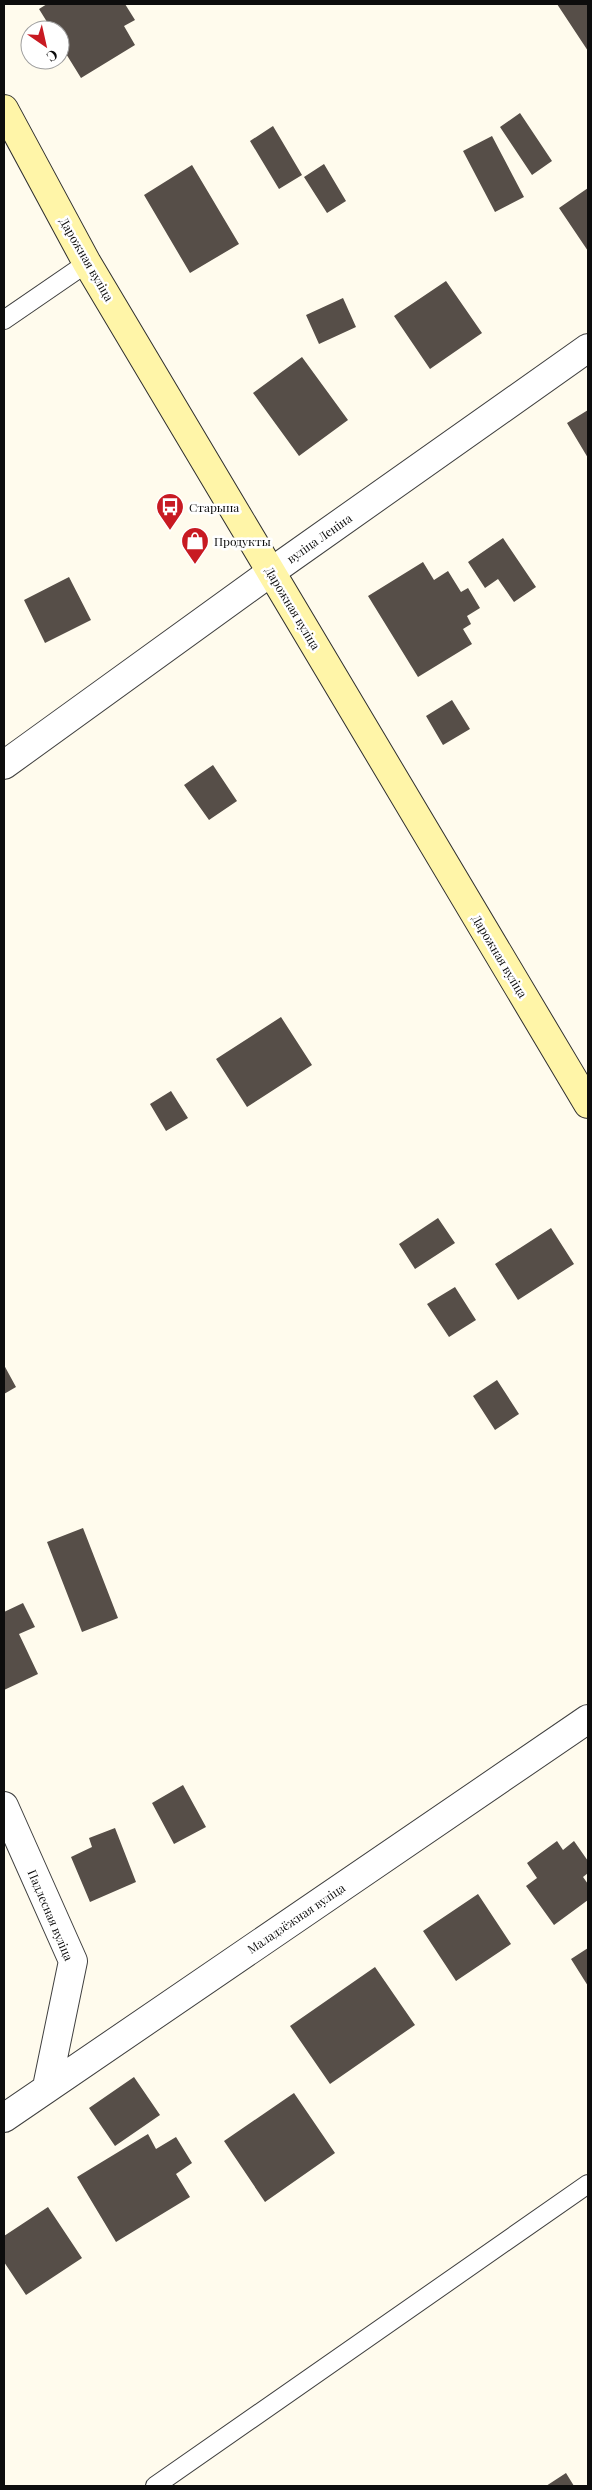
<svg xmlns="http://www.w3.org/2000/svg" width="592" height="2490" font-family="'Playfair Display',serif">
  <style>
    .building { fill: #564e48 }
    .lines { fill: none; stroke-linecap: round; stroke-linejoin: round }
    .lane-casing { stroke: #404040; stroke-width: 20 }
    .street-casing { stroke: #404040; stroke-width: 30 }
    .secondary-casing { stroke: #2f2f2f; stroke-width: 30 }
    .lane { stroke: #fff; stroke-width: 18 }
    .street { stroke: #fff; stroke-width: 28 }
    .secondary { stroke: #fff5a8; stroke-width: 28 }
    .labels { text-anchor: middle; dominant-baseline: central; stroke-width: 5; stroke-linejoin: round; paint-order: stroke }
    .street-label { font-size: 12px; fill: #0d0d0d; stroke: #fff }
    .poi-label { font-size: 12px; fill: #0d0d0d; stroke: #fff; text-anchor: start }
  </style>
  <rect width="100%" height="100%" fill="#fffbed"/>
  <path class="building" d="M47,4H125L135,20L124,26L135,45L81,78L60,44V30H52L39,9Z
    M557,4H588V51Z
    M520,113L552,161L532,175L500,127Z
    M273,126L302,175L279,189L250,141Z
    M492,136L524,197L495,212L463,151Z
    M324,164L346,201L327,213L304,177Z
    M192,165L239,244L190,273L144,195Z
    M588,188V251L559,208Z
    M446,281L482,333L430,369L394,316Z
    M343,298L356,327L319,344L306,315Z
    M302,357L348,420L299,456L253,393Z
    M588,410V458L567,423Z
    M503,538L536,587L514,602L498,579L485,588L468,562Z
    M423,562L434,580L448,571L461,592L468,588L480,608L467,616L471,624L463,629L472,644L418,677L368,596Z
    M69,577L91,620L45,643L24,600Z
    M452,700L470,729L443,745L426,716Z
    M213,765L237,801L209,820L184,785Z
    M281,1017L312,1065L247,1107L216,1059Z
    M171,1091L188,1118L166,1131L150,1104Z
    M438,1218L455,1243L415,1269L399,1244Z
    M551,1228L574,1264L518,1300L495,1264Z
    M455,1287L476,1320L449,1337L427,1304Z
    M4,1365L16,1387L4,1394Z
    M497,1380L519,1414L495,1430L473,1396Z
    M83,1528L118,1618L82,1632L47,1542Z
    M23,1603L35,1627L19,1634L38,1674L4,1690V1612Z
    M183,1785L206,1827L174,1844L152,1803Z
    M115,1828L136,1882L90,1902L71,1857L92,1847L89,1838Z
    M557,1841L563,1850L574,1841L588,1861V1873L583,1877L588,1884V1900L554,1925L526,1886L537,1878L527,1863Z
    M478,1894L511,1944L456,1981L423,1931Z
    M588,1948V1986L571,1959Z
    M375,1967L415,2025L330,2084L290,2026Z
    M134,2077L160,2115L115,2146L89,2108Z
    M294,2093L335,2153L265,2202L224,2141Z
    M148,2134L156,2149L176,2137L192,2163L176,2174L190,2197L116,2242L77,2177Z
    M48,2207L82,2258L26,2295L4,2262V2236Z
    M566,2473L574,2486H546Z"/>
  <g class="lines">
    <defs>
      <path id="lane" d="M4,320L87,263
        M155,2486L588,2184"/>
      <path id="street" d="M4,765L271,572L588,348
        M4,1806L73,1961L47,2087
        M4,2118L588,1719"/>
      <path id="secondary" d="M4,109L87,263L588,1104"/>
    </defs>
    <use href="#lane" class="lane-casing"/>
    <use href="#street" class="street-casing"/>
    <use href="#secondary" class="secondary-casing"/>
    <use href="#lane" class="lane"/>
    <use href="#street" class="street"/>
    <use href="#secondary" class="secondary"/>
  </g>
  <defs>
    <symbol id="bus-pin" viewBox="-11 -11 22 30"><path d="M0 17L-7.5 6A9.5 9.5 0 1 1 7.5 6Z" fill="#c81a22" stroke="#fff"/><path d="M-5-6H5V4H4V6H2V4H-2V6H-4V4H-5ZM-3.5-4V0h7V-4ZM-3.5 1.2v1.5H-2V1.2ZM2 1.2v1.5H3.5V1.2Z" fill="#fff"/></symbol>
    <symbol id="shop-pin" viewBox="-11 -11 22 30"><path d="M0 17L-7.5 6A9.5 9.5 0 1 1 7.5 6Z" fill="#c81a22" stroke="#fff"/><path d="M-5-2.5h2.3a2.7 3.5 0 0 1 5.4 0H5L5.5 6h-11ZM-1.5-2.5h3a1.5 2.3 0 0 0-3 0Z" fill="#fff"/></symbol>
  </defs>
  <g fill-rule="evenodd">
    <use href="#bus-pin" x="154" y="491" width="32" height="43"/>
    <use href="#shop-pin" x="179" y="525" width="32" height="43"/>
  </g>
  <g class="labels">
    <g class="street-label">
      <text transform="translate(87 259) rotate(60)">Дарожная вуліца</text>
      <text transform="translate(319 538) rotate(-35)">вуліца Леніна</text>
      <text transform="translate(293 608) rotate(59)">Дарожная вуліца</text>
      <text transform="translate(500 956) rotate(59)">Дарожная вуліца</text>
      <text transform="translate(51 1915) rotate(67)">Падлесная вуліца</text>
      <text transform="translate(296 1918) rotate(-34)">Маладзёжная вуліца</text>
    </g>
    <g class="poi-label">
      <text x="189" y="507">Старына</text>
      <text x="214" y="541">Продукты</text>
    </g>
  </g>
  <rect width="592" height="2490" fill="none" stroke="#0d0d0d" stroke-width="10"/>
  <g transform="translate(45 45) rotate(146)"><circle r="24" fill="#ffffff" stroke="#9e9e9e"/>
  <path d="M0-4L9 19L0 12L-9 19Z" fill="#c81a22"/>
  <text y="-8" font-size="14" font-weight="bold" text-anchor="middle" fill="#0d0d0d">С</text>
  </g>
</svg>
